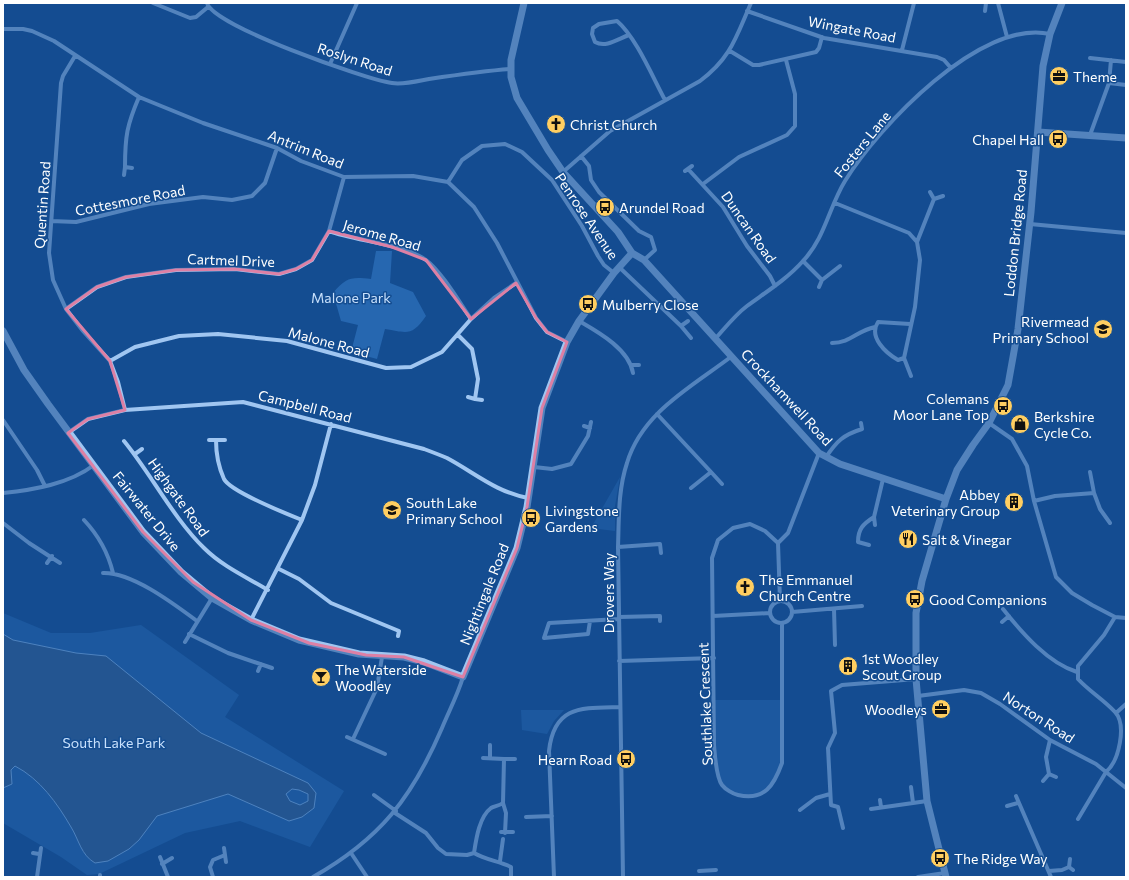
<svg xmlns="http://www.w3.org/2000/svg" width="1129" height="880" font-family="Commissioner,sans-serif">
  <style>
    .green { fill: #2667b0 }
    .water { fill: #366091; stroke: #92c2f4; fill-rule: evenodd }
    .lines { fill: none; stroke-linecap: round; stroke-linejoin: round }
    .minor { stroke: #a0c6f1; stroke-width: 4 }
    .tertiary { stroke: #a0c6f1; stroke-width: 7 }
    .marked { fill: none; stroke: #dd80a5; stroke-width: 3; stroke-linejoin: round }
    .labels { text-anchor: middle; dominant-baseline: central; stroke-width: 3; stroke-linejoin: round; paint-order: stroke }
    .street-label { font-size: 14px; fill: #fff; stroke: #144d91 }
    .poi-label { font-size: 14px; fill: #fff; stroke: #144d91; text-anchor: start }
    .park-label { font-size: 14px; fill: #c7e0fc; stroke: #144d91 }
  </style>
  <rect width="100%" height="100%" fill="#144d91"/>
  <path class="green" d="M376,251H392L390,283L413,292L426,316C412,336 408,333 385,329L377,359L351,352L358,325L341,321L333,293C347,277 351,277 371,279Z
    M620,477L615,506V531L591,528Z
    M3,613L51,633H90L141,625L239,695L225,717L344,791L310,847L240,821L185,833L99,874L87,875L61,857L3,823Z
    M714,700H782C782,726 791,783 760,794C755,796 750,798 745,797C738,795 726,792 721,784C713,769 715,720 714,700Z
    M521,710H564L554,721L547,734L522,730Z"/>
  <path class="water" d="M3,634L13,640L76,653L106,656L201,733L308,783L316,793L314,808L302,817L289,821L228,794L157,816L139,840L129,849L108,861L95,863C81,855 79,840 71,827C57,803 40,779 15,766L11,770L12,784L3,788ZM292,789L299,790L308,794V801L300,805L290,801L286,794Z"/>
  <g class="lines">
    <path class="minor" d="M153,3L190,18L196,17L208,7
      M207,3C213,26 365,79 392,83C403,85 418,81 429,79C456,75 483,71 510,69
      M998,3L1007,37
      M747,11L824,38L937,57L944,60L951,68
      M985,11L986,3
      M3,29H23L32,31L54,41L139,97L203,123L277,148L301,161L344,177L413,176L448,182L474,207L497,243L536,318L547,332L567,342
      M629,35C618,39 606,48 595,42L592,34L593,28L599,24L617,21C636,37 653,78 665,100
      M902,50L914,3
      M730,51L753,65H759L816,52L819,48L822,37
      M75,56L63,76L61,83L49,253L53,280L66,309L83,331L110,361L118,382L125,410
      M1090,58L1126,62
      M330,64L357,3
      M1109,83L1126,85
      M1090,135L1109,83L1111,60
      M581,156L589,166L591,180L599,192L639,231L651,237L655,250L644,260
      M132,168L125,167C125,136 127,125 139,97
      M688,169L723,207L747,246L770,276L775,286
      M685,171L692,166
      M563,172L610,131L700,81C731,58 736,37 751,3
      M124,175L125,167
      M448,182L462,160L482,146L505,144L522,152L552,180L582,226L598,256L604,265L614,273
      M703,184L739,157L787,135L795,126V94L786,60
      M930,192L934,199
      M835,203L909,233L917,242L920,260L915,307L904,358L911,376
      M51,221L76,222L149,204L203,197L232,200L252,196L265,183L277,148
      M1030,224L1126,233
      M329,231C356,241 404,244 426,260C441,271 460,303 471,319
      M917,242L934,199L943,196
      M803,261L822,280L840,266
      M619,267L681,326L691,338
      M819,287L822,280
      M66,309L97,287L126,277L176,270L235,269L279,274L296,269L312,260L329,231L344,177
      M579,321C598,332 629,349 633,373
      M681,326L688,321
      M458,335L472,349L478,379L475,399L468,397
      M715,339C725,328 735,315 747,306C766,292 787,279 803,261C825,238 829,207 845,181C878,127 981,18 1050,34
      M832,343C851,343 856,331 875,327
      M904,358L898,360C886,353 868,337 878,322L910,324
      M110,361L135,347L179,336L218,334L287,341L386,368L411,367L442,352L471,319L494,298L516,283
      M632,365H639
      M475,399L482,400
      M657,414L711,472L691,488
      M3,420L37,470L45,486
      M989,423L1012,439L1027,466L1034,501L1056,577L1072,593L1092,605L1115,617L1126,618
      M584,426L590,428
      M68,433L88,419L125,410L243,402L424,449C432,452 440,455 447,458C475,473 496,492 528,498
      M209,440H216
      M225,440H216C216,452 219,468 224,479C230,491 287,514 302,520
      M124,441C151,474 174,519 204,548C222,566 246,577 268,590
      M135,454L142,449
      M826,457C837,441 843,435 862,429L861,423
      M534,467L552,469L571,464L588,436L591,422
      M711,472L722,484
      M1090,472L1094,493
      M3,493C33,490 69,484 94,465
      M1034,501L1055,496L1094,493L1100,509L1110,523
      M874,517L875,525
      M84,520C99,536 108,552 113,573
      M3,523L29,543L60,563
      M778,543L765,531L750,524L733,528L718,540L712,558L714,745C715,756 716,777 722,785C725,789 733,794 738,795C765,801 774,785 782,763V624
      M869,545L858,542C858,529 863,524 874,517L883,479
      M618,547L660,544L661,553
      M47,563L52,556
      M279,569L299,579L331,603L399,631L398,636
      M103,573C132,572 174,604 197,621
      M780,601L778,543L788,533L819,453
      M770 612a11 11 0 1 1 22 0a11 11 0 1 1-22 0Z
      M834,609L835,645
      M1003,609C1022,633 1048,663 1077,672
      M792,612L862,606
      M713,616L770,613
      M619,617L660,616V621
      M251,620L302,520L315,485L331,424
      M590,621L588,634L544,638L549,623L619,619
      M1002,622L1009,616
      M189,634L228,653L272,668
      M185,642L212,598
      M619,661L714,658
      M258,671L261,664
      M918,696L964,690L981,693L1000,704L1050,740L1096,764L1106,772C1119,761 1127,725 1115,712C1104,700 1089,691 1078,679V666L1104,635L1115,617
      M1116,713L1126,704
      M347,737L385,754
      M353,739L377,688L382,657
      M483,758L504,759L503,803L506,813L505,833
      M490,758V745
      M504,759H515
      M1049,774L1056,777
      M1043,781L1049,774L1046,757L1050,740
      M911,787L913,803
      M374,795L396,811
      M1016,796L1051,877
      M880,800L881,807
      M1007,806L1018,803
      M871,809L927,801
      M800,810L816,798L830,794
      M395,813L426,833L438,848L446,854L467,855L474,853C486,860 499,861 511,867V877
      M526,817L552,816
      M1078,819L1106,772L1126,788
      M843,828L838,807L831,805L828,748L835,733L831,691L842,685L916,679
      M501,832H513
      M224,848L225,855
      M33,853L39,854
      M351,853L367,877
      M474,853C476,840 479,817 491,808C494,806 499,806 503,803
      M160,857L168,877
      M500,861L503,839
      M162,864L172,858
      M1069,867L1070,859
      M699,871L716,870
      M1049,871L1062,870L1069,867L1073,870
      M100,875V877
      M37,877L41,848
      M213,877L210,867L213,860L225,855L226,862
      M313,877C380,839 412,798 442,728C449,711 458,694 463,677
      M554,877L549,751C554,705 582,708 620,707
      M623,877L618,547C619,519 618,490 627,463C642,412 693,386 732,356
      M918,877L945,873"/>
    <path class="tertiary" d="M524,3L511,60V77L517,98L548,150L563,172L618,232L632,253L644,260L819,453L840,464L946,499
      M1038,132L1126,138
      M3,331L24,370L48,404L143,532L181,572L212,598L251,620L299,640L359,654L404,657L424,662L463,677L517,548L527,507L542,408L567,342L579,321L614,273L632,253
      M946,877L927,801L916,679V613L922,581L946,499L957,470L973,445L989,423L1008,385L1018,329L1031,212L1043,66L1050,34L1062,3"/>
  </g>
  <path d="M0 0H1129V880H0ZM329,231L392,247L426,260L471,319L516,283L536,318L547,332L567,342L542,408L527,507L517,548L463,677L404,657L366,655L309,643L251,620L193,582L143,532L68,433L88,419L125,410L110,361L66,309L97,287L126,277L176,270L235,269L279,274L296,269L312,260Z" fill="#144d91" fill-opacity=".55" fill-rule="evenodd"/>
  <path class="marked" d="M329,231L392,247L426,260L471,319L516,283L536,318L547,332L567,342L542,408L527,507L517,548L463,677L404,657L366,655L309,643L251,620L193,582L143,532L68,433L88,419L125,410L110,361L66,309L97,287L126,277L176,270L235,269L279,274L296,269L312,260Z"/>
  <defs>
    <symbol id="office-disc" viewBox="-11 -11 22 22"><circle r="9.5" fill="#ffce61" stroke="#144d91"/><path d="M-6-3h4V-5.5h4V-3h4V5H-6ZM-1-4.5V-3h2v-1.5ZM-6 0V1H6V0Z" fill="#111"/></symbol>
    <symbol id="church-disc" viewBox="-11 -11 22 22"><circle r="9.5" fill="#ffce61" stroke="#144d91"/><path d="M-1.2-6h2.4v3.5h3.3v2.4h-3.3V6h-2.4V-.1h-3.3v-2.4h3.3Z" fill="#111"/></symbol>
    <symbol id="bus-disc" viewBox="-11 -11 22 22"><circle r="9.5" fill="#ffce61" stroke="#144d91"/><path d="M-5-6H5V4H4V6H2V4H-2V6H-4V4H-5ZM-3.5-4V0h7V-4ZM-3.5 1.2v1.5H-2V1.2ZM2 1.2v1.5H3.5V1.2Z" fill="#111"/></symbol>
    <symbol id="school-disc" viewBox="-11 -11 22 22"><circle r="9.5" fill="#ffce61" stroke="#144d91"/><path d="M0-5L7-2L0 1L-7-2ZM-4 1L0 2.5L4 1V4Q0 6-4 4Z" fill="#111"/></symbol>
    <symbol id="shop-disc" viewBox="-11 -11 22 22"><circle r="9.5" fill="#ffce61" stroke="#144d91"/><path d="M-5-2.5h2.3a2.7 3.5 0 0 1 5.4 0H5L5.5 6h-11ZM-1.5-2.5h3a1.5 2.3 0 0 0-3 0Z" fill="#111"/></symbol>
    <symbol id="building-disc" viewBox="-11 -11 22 22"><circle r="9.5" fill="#ffce61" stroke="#144d91"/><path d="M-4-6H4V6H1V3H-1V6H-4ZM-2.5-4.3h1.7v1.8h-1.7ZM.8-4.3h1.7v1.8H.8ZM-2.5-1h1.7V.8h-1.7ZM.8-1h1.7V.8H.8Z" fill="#111"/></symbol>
    <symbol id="restaurant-disc" viewBox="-11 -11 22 22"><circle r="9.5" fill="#ffce61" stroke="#144d91"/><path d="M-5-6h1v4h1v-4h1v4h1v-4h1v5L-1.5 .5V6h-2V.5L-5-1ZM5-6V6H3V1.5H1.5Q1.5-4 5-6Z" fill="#111"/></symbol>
    <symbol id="bar-disc" viewBox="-11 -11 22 22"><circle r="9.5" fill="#ffce61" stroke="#144d91"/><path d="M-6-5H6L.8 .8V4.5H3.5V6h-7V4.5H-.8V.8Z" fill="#111"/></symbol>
  </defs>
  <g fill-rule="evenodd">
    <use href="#office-disc" x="1048" y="65" width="22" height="22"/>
    <use href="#church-disc" x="545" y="113" width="22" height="22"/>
    <use href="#bus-disc" x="1047" y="128" width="22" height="22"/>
    <use href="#bus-disc" x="594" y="196" width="22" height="22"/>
    <use href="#bus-disc" x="577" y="293" width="22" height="22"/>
    <use href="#school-disc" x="1092" y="318" width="22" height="22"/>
    <use href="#bus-disc" x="992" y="395" width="22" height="22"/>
    <use href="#shop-disc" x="1009" y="413" width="22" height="22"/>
    <use href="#building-disc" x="1003" y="491" width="22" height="22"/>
    <use href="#school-disc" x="381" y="499" width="22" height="22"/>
    <use href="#bus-disc" x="520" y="507" width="22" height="22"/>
    <use href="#restaurant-disc" x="897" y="528" width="22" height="22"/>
    <use href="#church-disc" x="734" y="576" width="22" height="22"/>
    <use href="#bus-disc" x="904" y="588" width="22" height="22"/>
    <use href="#building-disc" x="837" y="655" width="22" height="22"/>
    <use href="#bar-disc" x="310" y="666" width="22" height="22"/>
    <use href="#office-disc" x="930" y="698" width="22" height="22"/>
    <use href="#bus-disc" x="615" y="748" width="22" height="22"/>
    <use href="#bus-disc" x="929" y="847" width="22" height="22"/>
  </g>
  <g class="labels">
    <g class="street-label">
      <text transform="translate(852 29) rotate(11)">Wingate Road</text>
      <text transform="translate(355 59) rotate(18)">Roslyn Road</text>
      <text transform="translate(862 144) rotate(-51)">Fosters Lane</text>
      <text transform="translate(306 149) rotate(22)">Antrim Road</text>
      <text transform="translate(130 200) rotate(-11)">Cottesmore Road</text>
      <text transform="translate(42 205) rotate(-86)">Quentin Road</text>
      <text transform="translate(587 216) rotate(56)">Penrose Avenue</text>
      <text transform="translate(749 227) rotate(55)">Duncan Road</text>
      <text transform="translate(1015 233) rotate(-84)">Loddon Bridge Road</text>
      <text transform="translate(382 235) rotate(16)">Jerome Road</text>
      <text transform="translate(231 260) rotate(2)">Cartmel Drive</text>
      <text transform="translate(329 342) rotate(15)">Malone Road</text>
      <text transform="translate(787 397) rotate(47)">Crockhamwell Road</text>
      <text transform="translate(305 406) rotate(14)">Campbell Road</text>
      <text transform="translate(179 497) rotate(54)">Highgate Road</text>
      <text transform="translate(147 511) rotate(51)">Fairwater Drive</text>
      <text transform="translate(608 593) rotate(-90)">Drovers Way</text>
      <text transform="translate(484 594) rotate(-68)">Nightingale Road</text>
      <text transform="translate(705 704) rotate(-92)">Southlake Crescent</text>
      <text transform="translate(1039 717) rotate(33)">Norton Road</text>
    </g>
    <g class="poi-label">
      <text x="1073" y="76">Theme</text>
      <text x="570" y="124">Christ Church</text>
      <text x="1044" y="139" text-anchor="end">Chapel Hall</text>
      <text x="619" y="207">Arundel Road</text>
      <text x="602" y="304">Mulberry Close</text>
      <text x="1089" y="321" text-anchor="end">Rivermead<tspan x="1089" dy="16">Primary School</tspan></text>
      <text x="989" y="398" text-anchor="end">Colemans<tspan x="989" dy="16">Moor Lane Top</tspan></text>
      <text x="1034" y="416">Berkshire<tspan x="1034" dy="16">Cycle Co.</tspan></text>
      <text x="1000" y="494" text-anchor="end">Abbey<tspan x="1000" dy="16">Veterinary Group</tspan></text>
      <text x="406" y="502">South Lake<tspan x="406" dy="16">Primary School</tspan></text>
      <text x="545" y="510">Livingstone<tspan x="545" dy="16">Gardens</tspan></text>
      <text x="922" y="539">Salt &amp; Vinegar</text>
      <text x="759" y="579">The Emmanuel<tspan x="759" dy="16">Church Centre</tspan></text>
      <text x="929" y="599">Good Companions</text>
      <text x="862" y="658">1st Woodley<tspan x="862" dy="16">Scout Group</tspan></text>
      <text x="335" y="669">The Waterside<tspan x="335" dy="16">Woodley</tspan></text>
      <text x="927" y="709" text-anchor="end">Woodleys</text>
      <text x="612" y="759" text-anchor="end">Hearn Road</text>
      <text x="954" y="858">The Ridge Way</text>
    </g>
    <g class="park-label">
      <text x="351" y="297">Malone Park</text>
      <text x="114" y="742">South Lake Park</text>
    </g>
  </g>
  <rect width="1129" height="880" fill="none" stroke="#ffffff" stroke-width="8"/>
</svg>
